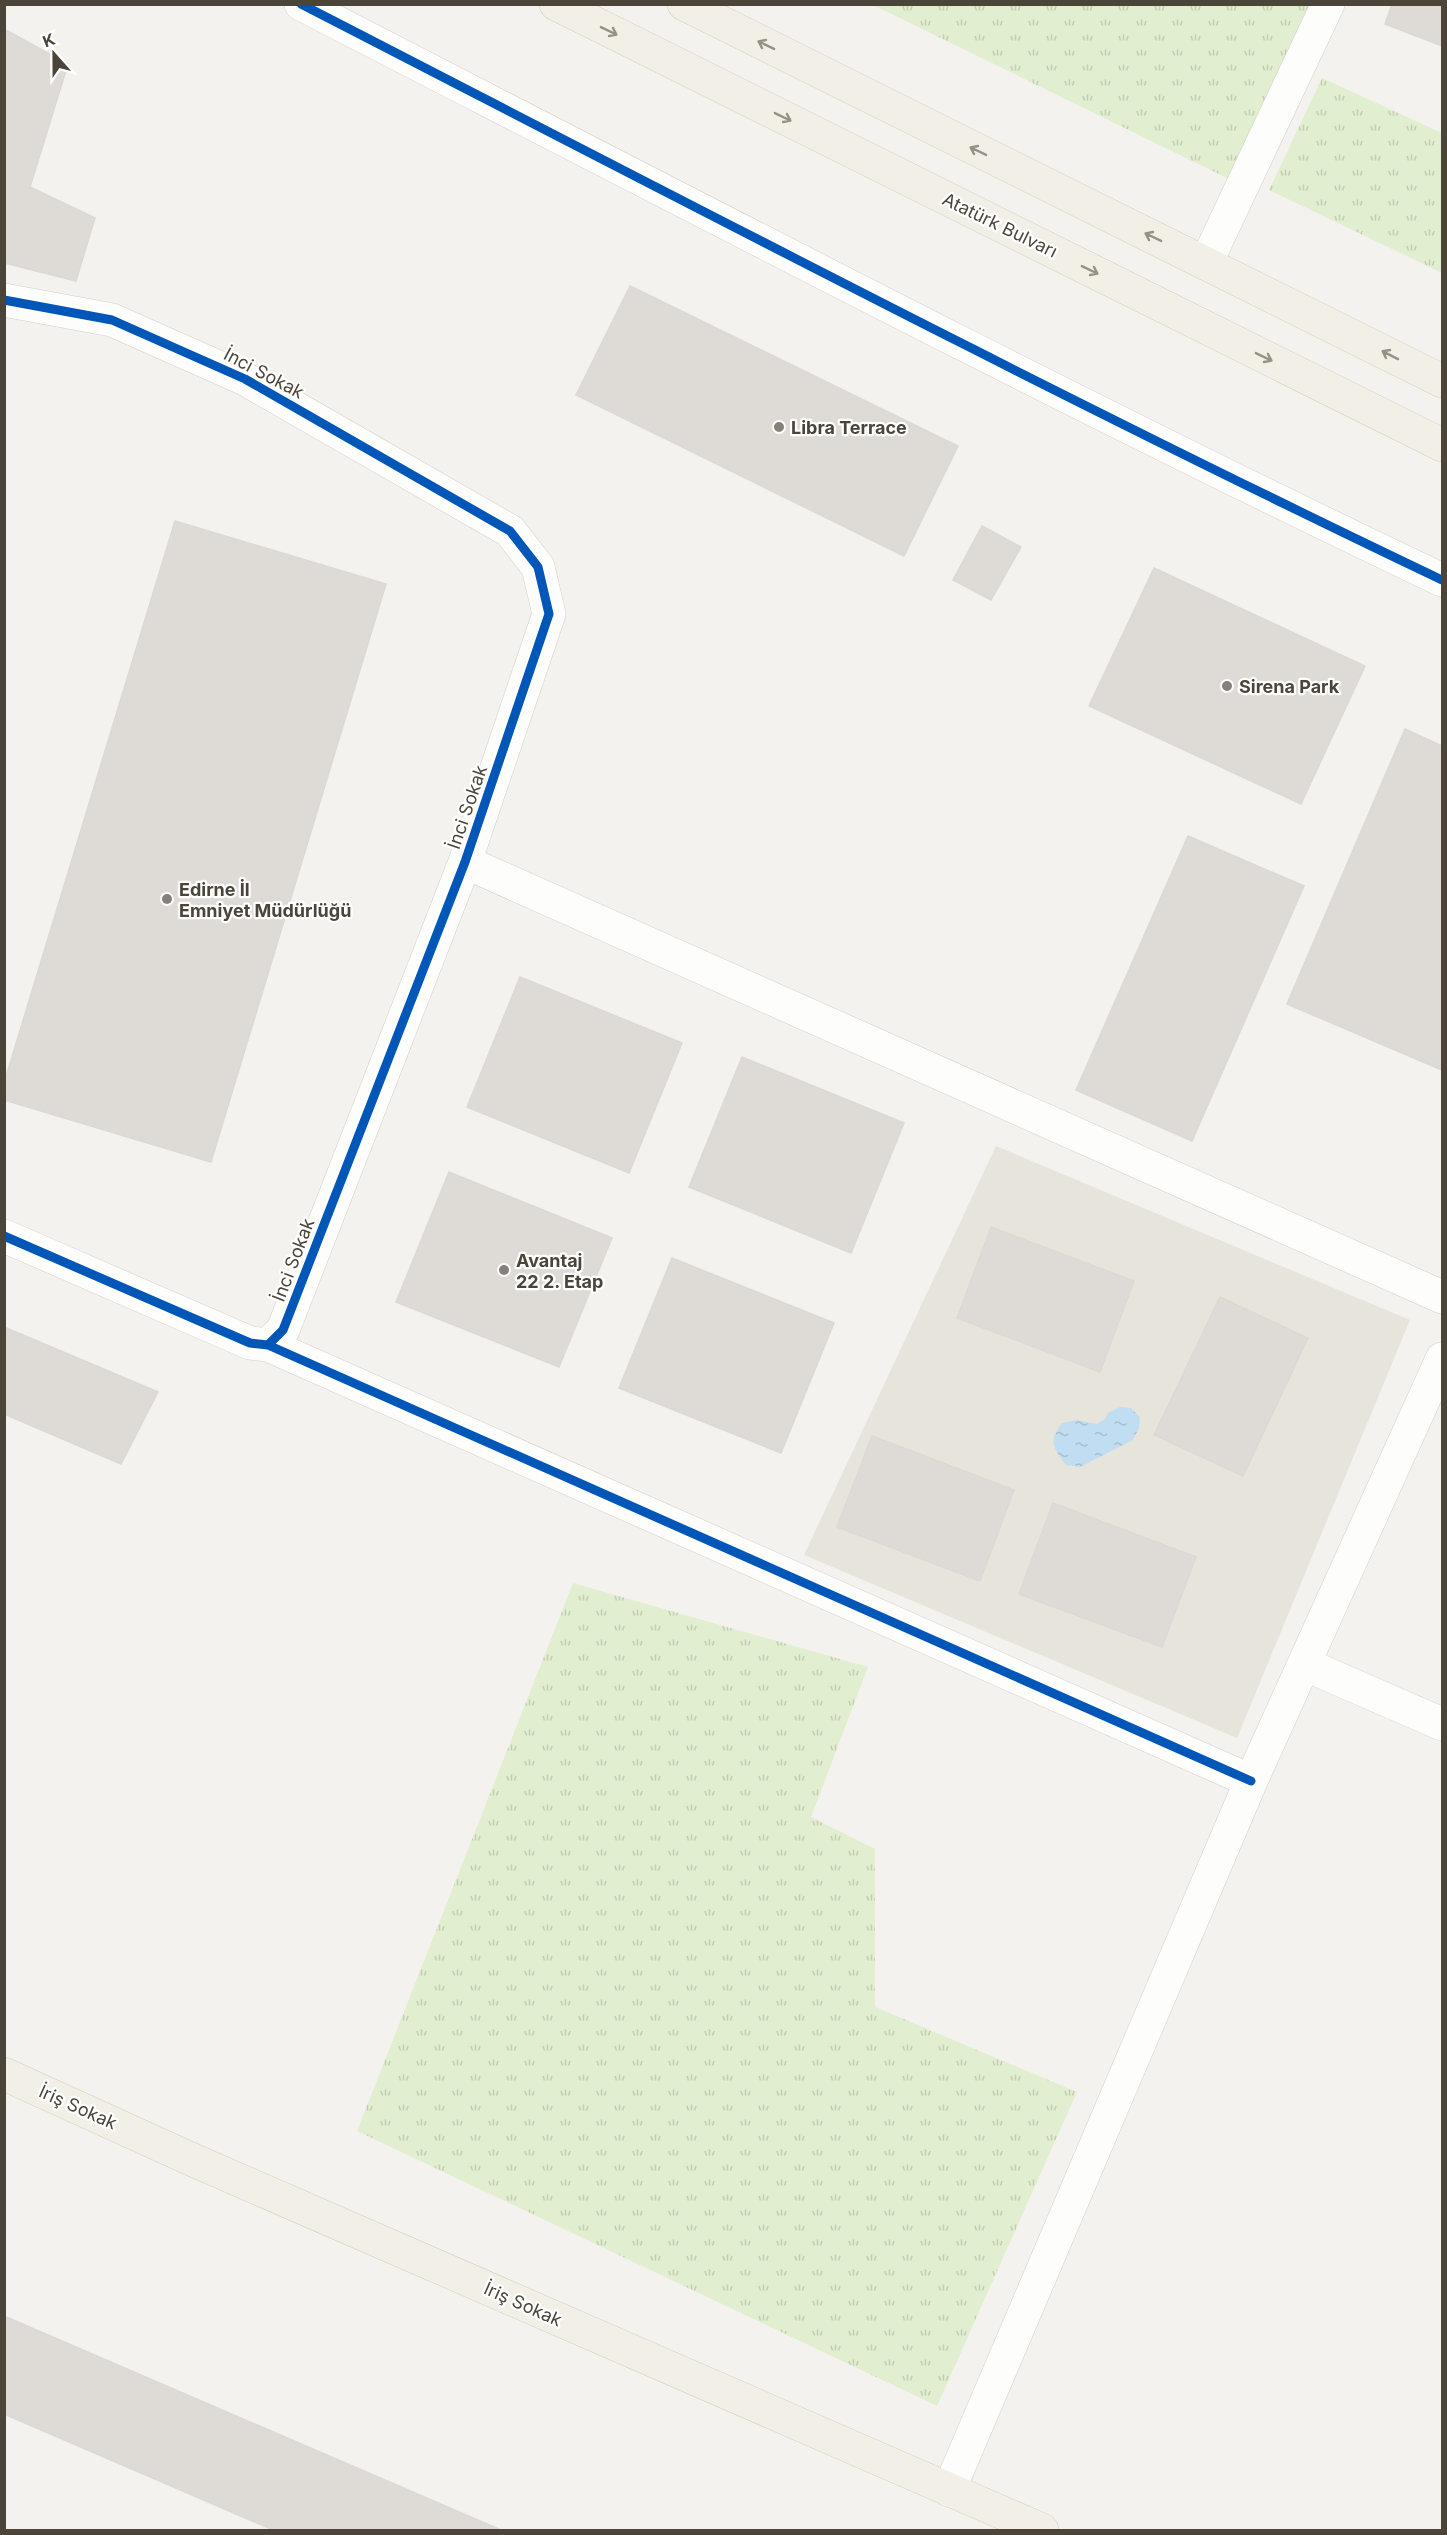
<svg xmlns="http://www.w3.org/2000/svg" width="1447" height="2535" font-family="Inter,sans-serif">
  <style>
    .residential { fill: #e7e4dc }
    .grass { fill: url(#grass-tufts) }
    .water { fill: url(#water-ripples) }
    .building { fill: #dedbd6; stroke: #dcd9d4; stroke-width: 1.5 }
    .lines { fill: none; stroke-linecap: round; stroke-linejoin: round }
    .minor-casing { stroke: #d2d0cb; stroke-width: 34 }
    .major-casing { stroke: #d6cebb; stroke-width: 34 }
    .minor { stroke: #fdfdfc; stroke-width: 33 }
    .major { stroke: #f2efe6; stroke-width: 33 }
    .cycleway-casing { stroke: #fff; stroke-width: 13 }
    .cycleway { stroke: #0057b8; stroke-width: 9 }
    .oneway { stroke: #969187 }
    .poi-dot { fill: #868178; stroke: #fff; stroke-width: 2 }
    .labels { text-anchor: middle; dominant-baseline: central; stroke-width: 4.5; stroke-linejoin: round; paint-order: stroke }
    .street-label { font-size: 18px; fill: #4b4439; stroke: #fff }
    .poi-label { font-size: 18px; font-weight: bold; fill: #4b4439; stroke: #fff; text-anchor: start }
  </style>
  <defs>
    <pattern id="grass-tufts" width="24" height="20" patternUnits="userSpaceOnUse" patternTransform="scale(1.5)"><rect width="24" height="20" fill="#e1eecf"/><path d="M3 7l-1-3M5 7V3M7 7l1-3M15 17l-1-3M17 17v-4M19 17l1-3" fill="none" stroke="#c3cdb2"/></pattern>
    <pattern id="water-ripples" width="26" height="14" patternUnits="userSpaceOnUse" patternTransform="scale(1.5)"><rect width="26" height="14" fill="#c0ddf1"/><path d="M2 4q2-2 4 0t4 0M15 11q2-2 4 0t4 0" fill="none" stroke="#a6bfcf"/></pattern>
  </defs>
  <rect width="100%" height="100%" fill="#f4f2ee"/>
  <path class="residential" d="M996,1146L1410,1320L1237,1738L804,1555Z"/>
  <path class="grass" d="M1304,4L1309,7L1229,179L873,5Z
    M1322,78L1442,133V273L1269,190Z
    M573,1583L868,1667L811,1817L875,1849V2007L1077,2092L937,2406L357,2131Z"/>
  <path class="water" d="M1120,1407L1131,1408L1140,1417L1139,1428L1133,1440L1080,1467L1066,1465C1053,1447 1048,1442 1062,1423L1077,1420L1097,1424L1105,1419L1108,1413Z"/>
  <path class="building" d="M1392,4H1442V46L1385,24Z
    M4,29L68,64L30,187L95,218L76,281L4,263Z
    M630,286L958,446L904,556L576,395Z
    M175,521L386,584L211,1162L4,1100V1083Z
    M982,526L1021,547L991,600L953,580Z
    M1154,568L1365,666L1301,804L1089,706Z
    M1405,729L1442,746V1070L1287,1004Z
    M1188,836L1304,886L1192,1141L1076,1090Z
    M520,977L682,1043L629,1173L467,1107Z
    M742,1057L904,1123L851,1253L689,1187Z
    M449,1172L612,1238L559,1367L396,1302Z
    M991,1227L1134,1281L1100,1372L957,1318Z
    M672,1258L834,1323L781,1453L619,1388Z
    M1220,1297L1308,1338L1243,1476L1154,1435Z
    M4,1327L158,1392L121,1464L4,1414Z
    M872,1436L1014,1490L980,1581L837,1527Z
    M1053,1503L1196,1557L1162,1647L1019,1594Z
    M4,2316L501,2530H273L4,2414Z"/>
  <g class="lines">
    <defs>
      <path id="minor" d="M301,4C680,199 1058,397 1442,580
        M1206,263L1328,4
        M4,300L112,320L245,379L510,531L538,567L549,614L465,862L283,1330L268,1345
        M465,862L1442,1297
        M4,1236L250,1343L268,1345L1251,1781
        M1304,1664L1442,1724
        M949,2490L1251,1781L1442,1359"/>
      <path id="major" d="M556,4L1442,445
        M684,4L1442,381
        M4,2074L193,2160L1042,2530"/>
    </defs>
    <use href="#minor" class="minor-casing"/>
    <use href="#major" class="major-casing"/>
    <use href="#minor" class="minor"/>
    <use href="#major" class="major"/>
    <defs>
      <path id="cycleway" d="M301,4C680,199 1058,397 1442,580
        M4,300L112,320L245,379L510,531L538,567L549,614L465,862L283,1330L268,1345
        M4,1236L250,1343L268,1345L1251,1781"/>
    </defs>
    <use href="#cycleway" class="cycleway-casing"/>
    <use href="#cycleway" class="cycleway"/>
  </g>
  <defs><path id="oneway-shaft" d="M-6 0H5M1.5-3L5.5 0L1.5 3" fill="none" stroke-width="1.6" stroke-linecap="round" stroke-linejoin="round" transform="scale(1.5)"/></defs>
  <g class="oneway">
    <use href="#oneway-shaft" transform="translate(609 31) rotate(26)"/>
    <use href="#oneway-shaft" transform="translate(766 45) rotate(-154)"/>
    <use href="#oneway-shaft" transform="translate(783 117) rotate(26)"/>
    <use href="#oneway-shaft" transform="translate(978 151) rotate(-154)"/>
    <use href="#oneway-shaft" transform="translate(1153 237) rotate(-154)"/>
    <use href="#oneway-shaft" transform="translate(1090 270) rotate(26)"/>
    <use href="#oneway-shaft" transform="translate(1390 355) rotate(-153)"/>
    <use href="#oneway-shaft" transform="translate(1264 357) rotate(26)"/>
  </g>
  <g class="poi-dot">
    <circle cx="779" cy="427" r="6"/>
    <circle cx="1227" cy="686" r="6"/>
    <circle cx="167" cy="899" r="6"/>
    <circle cx="504" cy="1270" r="6"/>
  </g>
  <g class="labels">
    <g class="street-label">
      <text transform="translate(1000 225) rotate(26)">Atatürk Bulvarı</text>
      <text transform="translate(264 373) rotate(28)">İnci Sokak</text>
      <text transform="translate(467 807) rotate(-71)">İnci Sokak</text>
      <text transform="translate(293 1260) rotate(-69)">İnci Sokak</text>
      <text transform="translate(78 2107) rotate(24)">İriş Sokak</text>
      <text transform="translate(523 2304) rotate(24)">İriş Sokak</text>
    </g>
    <g class="poi-label">
      <text x="791" y="427">Libra Terrace</text>
      <text x="1239" y="686">Sirena Park</text>
      <text x="179" y="889">Edirne İl<tspan x="179" dy="21">Emniyet Müdürlüğü</tspan></text>
      <text x="516" y="1260">Avantaj<tspan x="516" dy="21">22 2. Etap</tspan></text>
    </g>
  </g>
  <rect width="1447" height="2535" fill="none" stroke="#4b4439" stroke-width="12"/>
  <g transform="translate(54 54) rotate(339)" stroke="#ffffff" stroke-width="4.5" paint-order="stroke">
  <path d="M0-4.5L10 22L0 15L-10 22Z" fill="#4b4439"/>
  <text y="-9" font-size="16" font-weight="bold" text-anchor="middle" fill="#4b4439">K</text>
  </g>
</svg>
